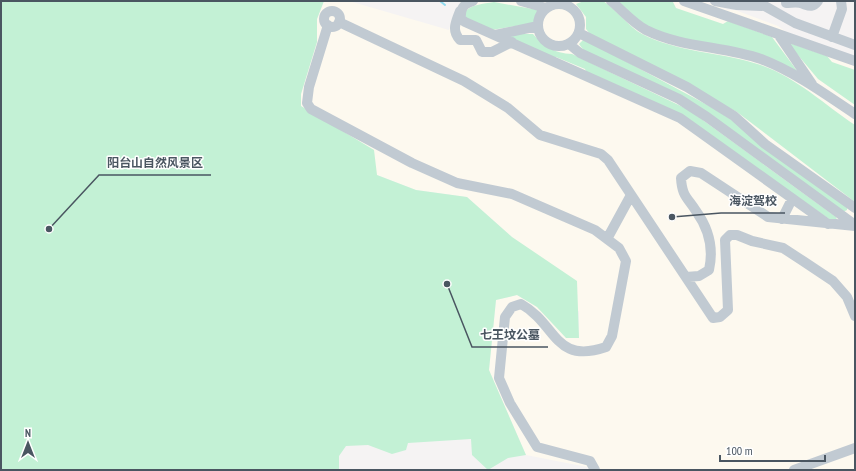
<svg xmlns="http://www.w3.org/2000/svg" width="856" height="471" font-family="'PT Sans Narrow','Noto Sans SC',sans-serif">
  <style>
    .commercial { fill: #fdf9ef }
    .green { fill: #c3f1d5 }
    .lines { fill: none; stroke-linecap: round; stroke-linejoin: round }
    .stream { stroke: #90daee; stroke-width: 2 }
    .minor { stroke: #c1cad2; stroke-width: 10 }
    .leader { fill: none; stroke: #4a5661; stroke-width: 1.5 }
    .callout-dot { fill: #4a5661; stroke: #fff; stroke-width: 1.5 }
    .callout-label { font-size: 12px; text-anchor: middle; font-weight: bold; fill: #4a5661; stroke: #fff; stroke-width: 3; stroke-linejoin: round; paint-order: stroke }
  </style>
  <rect width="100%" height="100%" fill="#f5f3f3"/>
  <path class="commercial" d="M324,1H349L449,30L452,19L461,1H701L728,10H735L778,26L786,32L855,57V470H589L587,467L526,455L489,370L496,300L517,295L537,307L552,322L579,338V312L512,237L467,197L416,190L377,175L301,106V94L317,42V19Z"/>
  <path class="green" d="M1,1H324L317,19V42L301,94V106L374,150L377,175L416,190L467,197L512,237L577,281L579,338H566L537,307L517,295L496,300L489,370L526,455L508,458L488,470L472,455L471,439L408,443L406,450L392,454L368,445L346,446L339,456V470H1Z
    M584,1H603C616,9 630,28 642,34C677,52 718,52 754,63C793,74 823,104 855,125V202L737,112L591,35L586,29V17L576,4Z
    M617,1H670L673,2L676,8L723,24L728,21L772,37L798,72L659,32L641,24Z
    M494,2L538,10L535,23L491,30L466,19L464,13C471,4 483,4 494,2Z
    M515,34H533C544,47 554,53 572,54L689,110L836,217L837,220L832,221L707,134L587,74L585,69L556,57L552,59L508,38Z
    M584,39L713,108L741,126L847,207V210L843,212L734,133L585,52L579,44Z
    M787,42L827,56L832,62L855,70V105L818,79Z"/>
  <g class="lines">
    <path class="stream" d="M440,1L445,5"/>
    <path class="minor" d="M473,1C463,4 460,9 461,19L465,22L680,118L828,224
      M521,1L546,8
      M611,1C623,11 633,23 646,30C682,48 724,46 761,59C795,72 825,94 855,114
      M684,1L855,61
      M715,1L737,5L762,6
      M756,1L795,23L855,45
      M786,3C791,3 796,2 800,3C808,5 812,9 818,1
      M538 25a21 21 0 1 1 42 0a21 21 0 1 1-42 0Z
      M460,11C456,22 451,30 460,40H476L482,52H492L512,42
      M324 19a8 8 0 1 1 16 0a8 8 0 1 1-16 0Z
      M339,22L464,81L508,108L540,135L601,154L608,160L713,318L720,317L728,310L725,240L730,235H737L752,241L783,248L803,261L833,281L847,297L855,316
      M328,25L309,87L307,103L311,109L412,163L457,183L512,194L595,230L619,248L626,261L612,336L606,347C554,365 557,324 521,304L512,307L505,317L499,378L510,403L537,447L590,461L595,470
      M579,33L687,87L734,116L765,144L855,208
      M778,34L812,84
      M495,35L538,26
      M832,37L842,9L841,1
      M569,44L580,53L679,99L707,117L855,225
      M782,219L792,199
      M607,239L631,195
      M686,277L699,276L709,270C714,248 709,229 696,211C687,197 682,196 681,178L690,171L701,173L768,217L855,226
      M794,470L855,448"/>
  </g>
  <path class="leader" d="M49 229L99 175H211M672 217L721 213H785M447 284L472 347H548"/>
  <g class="callout-dot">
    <circle cx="49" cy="229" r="4"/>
    <circle cx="672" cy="217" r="4"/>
    <circle cx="447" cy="284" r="4"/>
  </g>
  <g class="callout-label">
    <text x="155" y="167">阳台山自然风景区</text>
    <text x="753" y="205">海淀驾校</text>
    <text x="510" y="339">七王坟公墓</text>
  </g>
  <rect width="856" height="471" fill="none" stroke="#4a5661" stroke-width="4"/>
  <g transform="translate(28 443)" stroke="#ffffff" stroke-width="3" paint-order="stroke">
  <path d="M0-3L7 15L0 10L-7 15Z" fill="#4a5661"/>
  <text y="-6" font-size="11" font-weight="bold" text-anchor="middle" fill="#4a5661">N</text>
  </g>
  <path d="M720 455v6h105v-6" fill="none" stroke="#4a5661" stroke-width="2"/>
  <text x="726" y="455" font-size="12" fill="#4a5661" stroke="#ffffff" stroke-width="3" paint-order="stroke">100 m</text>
</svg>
